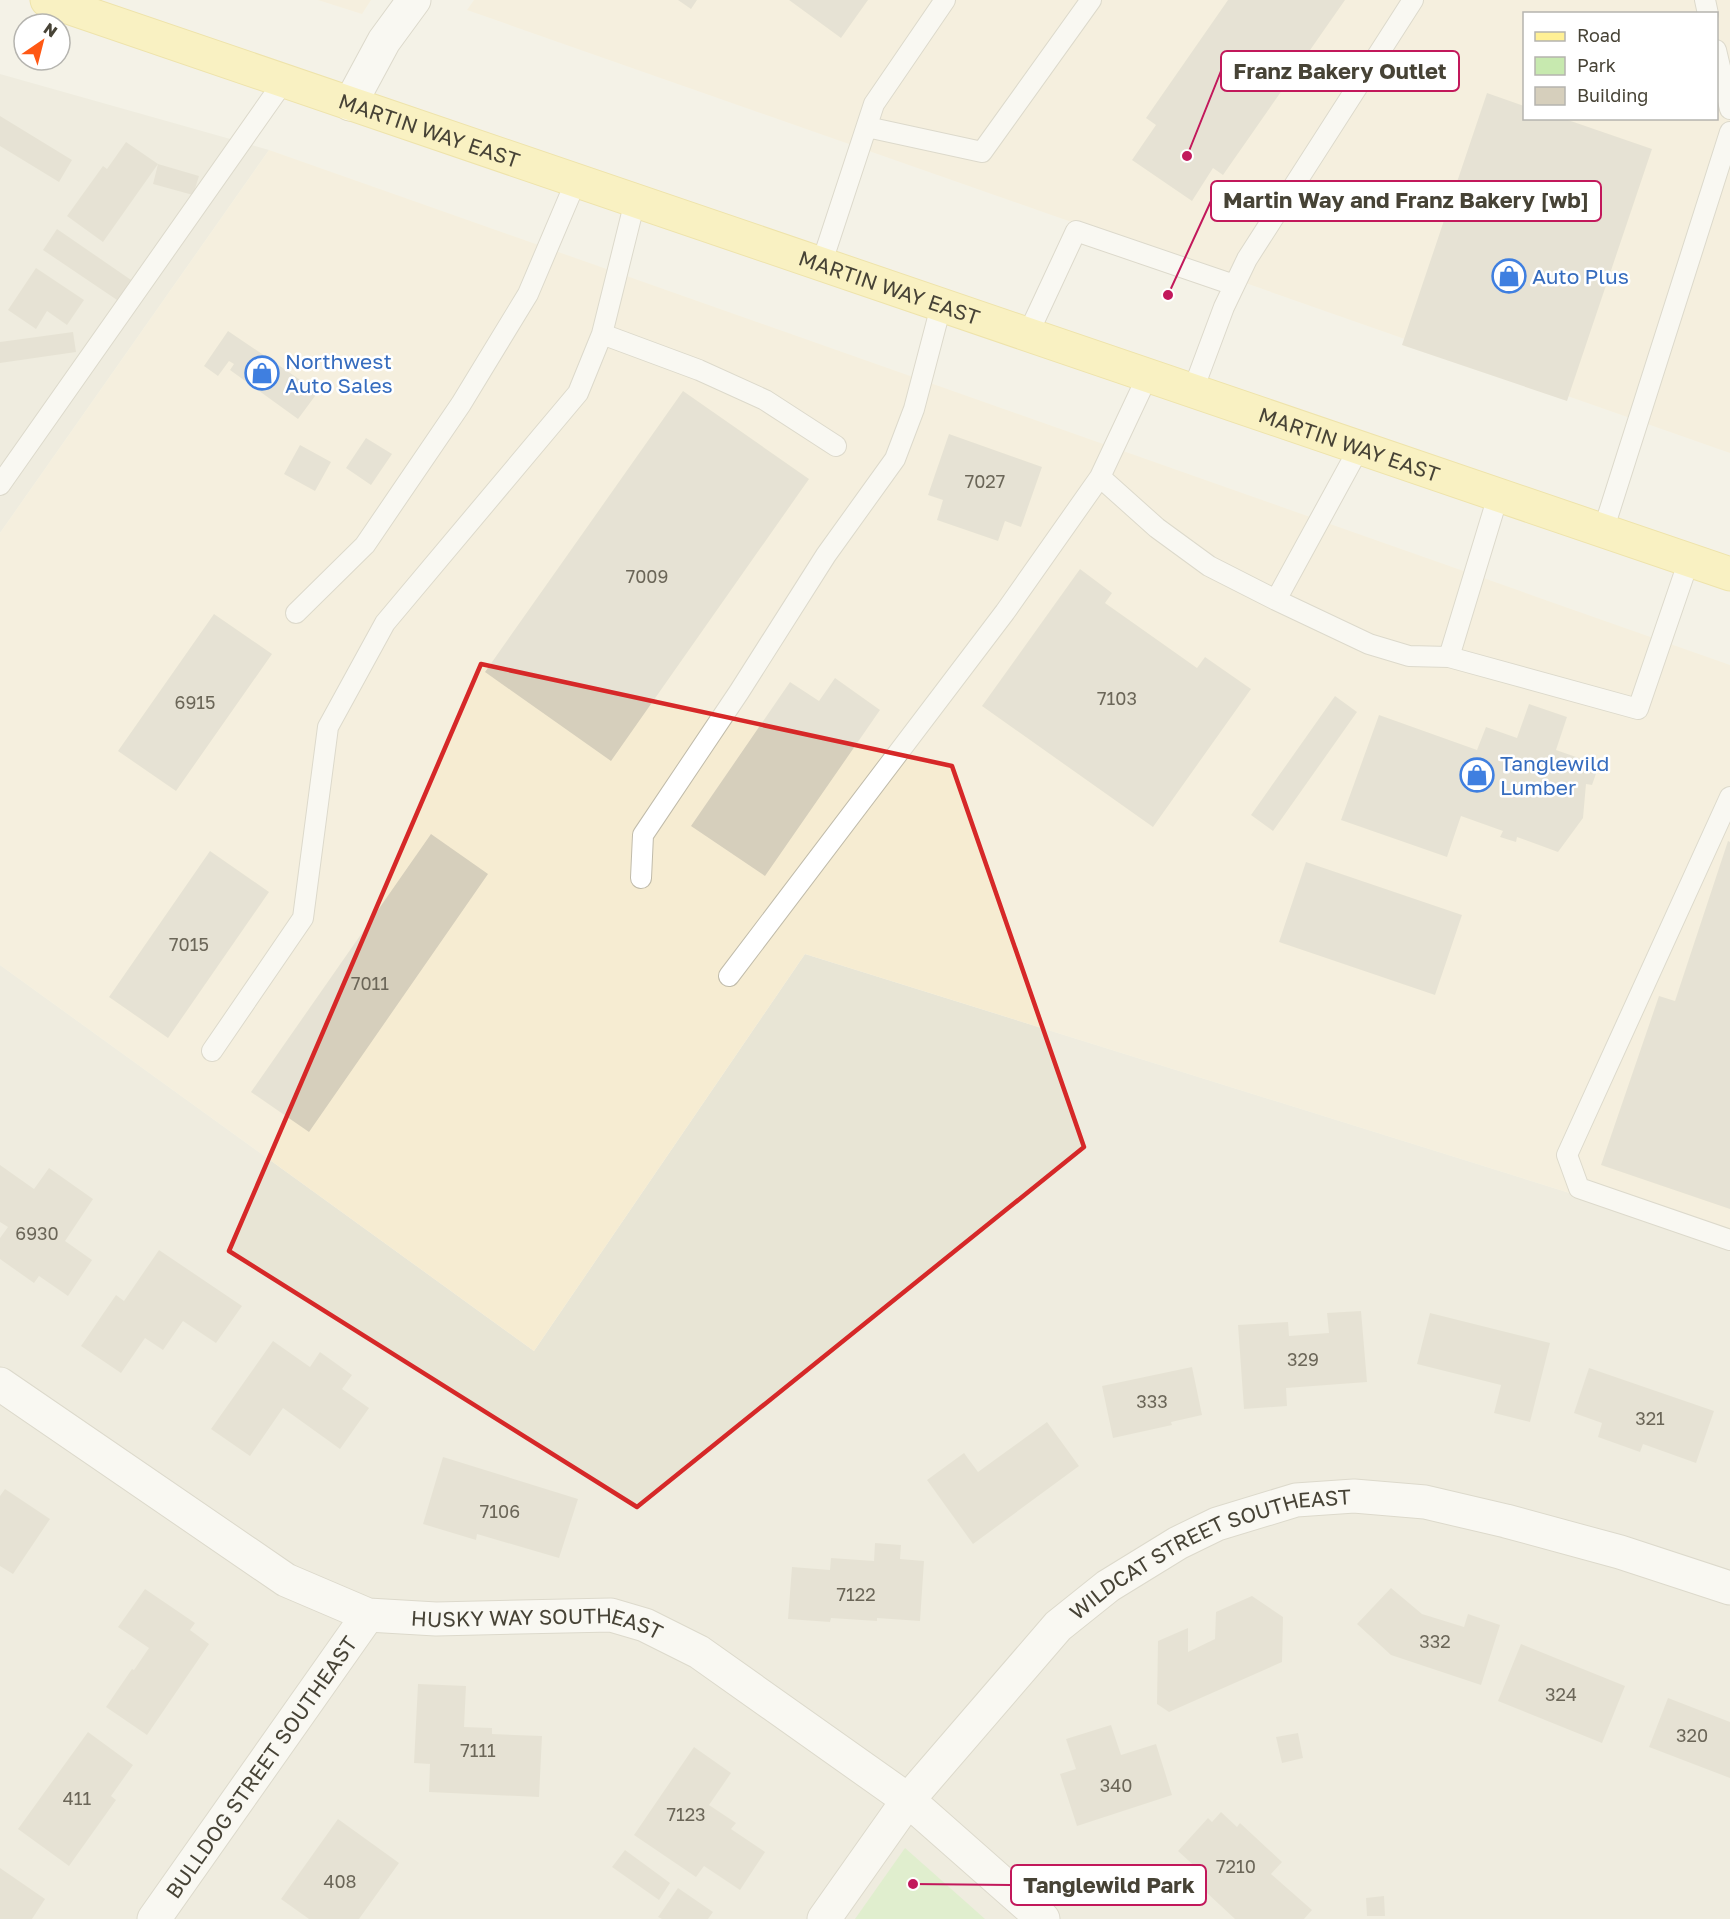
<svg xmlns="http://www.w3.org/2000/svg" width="1730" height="1919" font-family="'Golos Text',sans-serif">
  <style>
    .residential { fill: #e8e5d5 }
    .commercial { fill: #f6ecd2; fill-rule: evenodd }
    .green { fill: #c7e9af }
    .building { fill: #d6cfbc }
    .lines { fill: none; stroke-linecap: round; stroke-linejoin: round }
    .service-casing { stroke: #c0bbaa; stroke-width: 22 }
    .minor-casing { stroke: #c0bbaa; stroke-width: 35 }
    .primary-casing { stroke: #e7d163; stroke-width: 35 }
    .service { stroke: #fff; stroke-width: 20 }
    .minor { stroke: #fff; stroke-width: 33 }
    .primary { stroke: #fff095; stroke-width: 33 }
    .marked { fill: none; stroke: #d62828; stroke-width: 4.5; stroke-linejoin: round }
    .labels { text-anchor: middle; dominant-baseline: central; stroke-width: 5; stroke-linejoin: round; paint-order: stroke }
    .number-label { font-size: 18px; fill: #6b6658 }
    .street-label { font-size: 21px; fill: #474336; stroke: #fff }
    .shop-label { font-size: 21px; fill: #366cbe; stroke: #fff; text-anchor: start }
    .leader { fill: none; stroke: #c2185b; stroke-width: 2 }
    .callout-dot { fill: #c2185b; stroke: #fff; stroke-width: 2 }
    .callout { fill: #fff; stroke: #c2185b; stroke-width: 2 }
    .callout-label { font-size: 22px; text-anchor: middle; font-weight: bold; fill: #474336 }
  </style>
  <rect width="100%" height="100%" fill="#f4f2e7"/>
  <path class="residential" d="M0,74L269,150L0,533Z
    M805,954L1730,1243V1919H0V965L534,1351Z"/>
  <path class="commercial" d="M318,0H371L362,14Z
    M474,0H1730V453L467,10ZM1524,14H1716V118H1524Z
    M269,150L1730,665V1243L805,954L534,1351L0,965V533Z"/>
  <path class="green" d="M905,1848L985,1919H855Z"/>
  <path class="building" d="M678,0H697L691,9Z
    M789,0H868L841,38Z
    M1228,0H1345L1223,175L1213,168L1192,201L1132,160L1156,125L1146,118Z
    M1487,93L1524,106V118H1562L1652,149L1567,401L1402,345Z
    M0,116L72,160L59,182L0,146Z
    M126,142L158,164L199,176L193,195L153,184L158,164L103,242L67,216L103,166L107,169Z
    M57,229L134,282L120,302L43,250Z
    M36,268L84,300L67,325L47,311L36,329L8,310Z
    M228,331L318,392L298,419L230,370L234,364L229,361L218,376L204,366Z
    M73,332L76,352L0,363V342Z
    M683,391L809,479L611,761L485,672Z
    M949,434L1042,467L1021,527L1005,521L998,541L937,520L943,500L928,495Z
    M366,438L392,454L371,485L346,468Z
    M300,445L331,462L315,491L284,474Z
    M1080,569L1112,593L1105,603L1197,668L1205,657L1251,689L1153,827L982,706Z
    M214,614L272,654L176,791L118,751Z
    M835,678L880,710L765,876L691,826L790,682L819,701Z
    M1335,696L1357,712L1273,831L1251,815Z
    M1529,704L1567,717L1556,750L1599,765L1592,785L1586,784L1583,818L1558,852L1517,837L1516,842L1500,837L1503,831L1461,816L1447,857L1341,820L1379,715L1477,750L1486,727L1517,738Z
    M431,834L488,874L309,1132L251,1092Z
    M1728,841L1730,842V1209L1601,1165L1659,996L1675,1001Z
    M210,851L269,892L168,1038L109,997Z
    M1306,862L1462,915L1435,995L1279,942Z
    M0,1165L34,1189L49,1168L93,1199L65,1241L92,1260L68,1296L39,1276L34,1283L0,1259V1238L8,1227L0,1222Z
    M159,1250L242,1306L216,1343L183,1321L163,1350L145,1338L121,1373L81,1346L116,1295L124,1301Z
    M1361,1311L1367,1382L1286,1388L1287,1406L1244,1409L1238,1325L1288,1322L1289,1336L1329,1333L1327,1313Z
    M1430,1313L1550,1343L1530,1422L1494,1413L1501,1385L1417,1364Z
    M273,1341L310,1367L320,1352L352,1375L342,1389L369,1408L340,1449L283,1408L250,1456L211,1429Z
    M1192,1367L1202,1415L1171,1422L1172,1425L1113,1438L1102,1386Z
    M1589,1368L1714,1411L1696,1463L1643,1444L1640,1452L1598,1437L1602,1423L1574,1413Z
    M1047,1422L1079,1466L973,1544L927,1480L964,1453L978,1472Z
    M443,1457L578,1499L559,1558L477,1534L476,1540L423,1524Z
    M5,1489L50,1519L13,1574L0,1566V1496Z
    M875,1543L901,1545L900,1559L924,1561L920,1621L877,1618V1621L831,1618L830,1622L788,1619L792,1567L830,1570L831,1558L874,1561Z
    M1391,1588L1422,1614L1464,1627L1468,1614L1500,1625L1481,1685L1391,1655L1357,1624Z
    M145,1589L195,1623L190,1630L209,1644L147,1735L106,1707L132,1669L134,1670L149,1648L118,1627Z
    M1252,1596L1283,1617L1282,1662L1169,1712L1157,1704L1158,1641L1188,1628V1652L1215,1639L1216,1612Z
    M1521,1644L1625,1686L1602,1743L1498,1701Z
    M418,1684L466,1686L464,1727L492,1728V1734L542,1736L539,1797L429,1792L430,1764L414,1763Z
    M1668,1698L1730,1722V1778L1649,1747Z
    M1111,1725L1121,1755L1156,1744L1172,1795L1077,1826L1060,1774L1076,1769L1066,1739Z
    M88,1732L133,1765L111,1796L116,1800L69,1866L18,1829Z
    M1298,1733L1303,1758L1282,1763L1276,1737Z
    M694,1747L731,1773L709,1805L736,1823L731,1829L765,1852L740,1890L704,1866L696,1877L634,1835Z
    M1221,1812L1237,1827L1240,1823L1282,1862L1271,1874L1312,1910L1304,1919H1235L1192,1879L1200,1871L1178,1851L1208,1818L1212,1822Z
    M338,1819L399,1863L359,1919H309L281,1899Z
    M625,1850L670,1883L659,1900L612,1867Z
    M0,1868L45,1899L32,1919H0Z
    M678,1888L713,1912L708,1919H662L658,1917Z
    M1384,1896L1385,1916H1367L1366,1898Z"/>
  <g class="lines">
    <defs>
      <path id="service" d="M1705,0L1708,14
        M1716,50L1730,109
        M867,127L982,152L1091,0
        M821,265L874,104L945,0
        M602,334L699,370L765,400L836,446
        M1028,334L1076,231L1234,285
        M1193,390L1224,307L1247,259L1413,0
        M1100,477L1157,528L1209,566L1276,600L1359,448
        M0,485L284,81
        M1498,496L1449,657L1638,709L1689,560
        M1603,531L1730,132
        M1276,600L1369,644L1409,656L1449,657
        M296,613L365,545L461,404L528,294L576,181
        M1730,797L1567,1155L1579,1188L1730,1240
        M641,878L643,835L739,692L826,555L895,459L914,409L941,306
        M729,976L1005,612L1100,477L1148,375
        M212,1051L303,918L328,727L385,623L578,393L602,334L635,201"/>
      <g id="minor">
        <path d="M350,104L384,41L414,0"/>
        <path id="s1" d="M0,1384L286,1580L368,1615L436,1619L611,1615L645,1625L699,1652L908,1800L1043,1919"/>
        <path id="s2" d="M154,1919L368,1615"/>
        <path id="s3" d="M824,1919L908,1800L1058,1626L1108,1586L1178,1543L1217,1524L1296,1500L1354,1496L1425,1502L1506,1521L1620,1552L1730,1588"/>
      </g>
      <g id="primary">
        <path id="s4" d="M47,0L1730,574"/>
      </g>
    </defs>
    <use href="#service" class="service-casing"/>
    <use href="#minor" class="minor-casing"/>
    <use href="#primary" class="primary-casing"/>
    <use href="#service" class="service"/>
    <use href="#minor" class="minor"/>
    <use href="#primary" class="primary"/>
  </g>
  <path d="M0 0H1730V1919H0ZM481,664L952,766L1084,1147L637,1507L229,1251Z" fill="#f4f2e7" fill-opacity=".55" fill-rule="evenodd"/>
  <path class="marked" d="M481,664L952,766L1084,1147L637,1507L229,1251Z"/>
  <defs>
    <symbol id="shop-ring" viewBox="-11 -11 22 22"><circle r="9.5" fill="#fff" stroke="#3f7fe0" stroke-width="1.5"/><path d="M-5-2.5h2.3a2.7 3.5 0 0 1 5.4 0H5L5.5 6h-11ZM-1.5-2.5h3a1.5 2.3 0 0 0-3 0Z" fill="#3f7fe0"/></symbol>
  </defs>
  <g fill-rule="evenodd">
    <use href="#shop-ring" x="1490" y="257" width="38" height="38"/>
    <use href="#shop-ring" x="243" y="354" width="38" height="38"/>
    <use href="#shop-ring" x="1458" y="756" width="38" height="38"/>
  </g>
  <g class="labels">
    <g class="number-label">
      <text x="985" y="481">7027</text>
      <text x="647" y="576">7009</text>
      <text x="1117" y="698">7103</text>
      <text x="195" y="702">6915</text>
      <text x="189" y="944">7015</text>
      <text x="370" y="983">7011</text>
      <text x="37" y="1233">6930</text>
      <text x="1303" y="1359">329</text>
      <text x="1152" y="1401">333</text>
      <text x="1650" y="1418">321</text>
      <text x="500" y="1511">7106</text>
      <text x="856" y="1594">7122</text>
      <text x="1435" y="1641">332</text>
      <text x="1561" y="1694">324</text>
      <text x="1692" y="1735">320</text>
      <text x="478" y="1750">7111</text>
      <text x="1116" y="1785">340</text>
      <text x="77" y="1798">411</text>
      <text x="686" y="1814">7123</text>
      <text x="1236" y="1866">7210</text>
      <text x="340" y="1881">408</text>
    </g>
    <g class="street-label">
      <text stroke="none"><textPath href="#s4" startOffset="404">MARTIN WAY EAST</textPath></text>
      <text stroke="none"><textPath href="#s4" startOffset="890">MARTIN WAY EAST</textPath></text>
      <text stroke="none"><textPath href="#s4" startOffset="1376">MARTIN WAY EAST</textPath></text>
      <text stroke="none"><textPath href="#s3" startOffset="548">WILDCAT STREET SOUTHEAST</textPath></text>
      <text stroke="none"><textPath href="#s1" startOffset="606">HUSKY WAY SOUTHEAST</textPath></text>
      <text stroke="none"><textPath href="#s2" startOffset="186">BULLDOG STREET SOUTHEAST</textPath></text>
    </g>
    <g class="shop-label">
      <text x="1532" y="276">Auto Plus</text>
      <text x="285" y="361">Northwest<tspan x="285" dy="24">Auto Sales</tspan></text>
      <text x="1500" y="763">Tanglewild<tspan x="1500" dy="24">Lumber</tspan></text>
    </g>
  </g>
  <path class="leader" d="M1187 156L1221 71M1168 295L1211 201M913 1884L1011 1885"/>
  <g class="callout-dot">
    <circle cx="1187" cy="156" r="6"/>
    <circle cx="1168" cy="295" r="6"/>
    <circle cx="913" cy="1884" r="6"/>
  </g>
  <g class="callout">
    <rect x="1221" y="51" width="238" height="40" rx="6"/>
    <rect x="1211" y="181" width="390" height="40" rx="6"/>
    <rect x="1011" y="1865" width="195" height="40" rx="6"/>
  </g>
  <g class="callout-label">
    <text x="1340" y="79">Franz Bakery Outlet</text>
    <text x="1406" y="208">Martin Way and Franz Bakery [wb]</text>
    <text x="1109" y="1893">Tanglewild Park</text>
  </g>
  <rect x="1523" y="12" width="195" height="108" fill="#ffffff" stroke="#b5b4af" stroke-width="1.5"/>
  <rect x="1535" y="32" width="30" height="9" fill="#fff095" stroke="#b5b4af" stroke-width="1.5"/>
  <text x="1577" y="42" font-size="18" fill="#474336">Road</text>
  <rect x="1535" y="57" width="30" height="18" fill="#c7e9af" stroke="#b5b4af" stroke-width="1.5"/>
  <text x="1577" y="72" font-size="18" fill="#474336">Park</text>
  <rect x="1535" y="87" width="30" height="18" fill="#d6cfbc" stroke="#b5b4af" stroke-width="1.5"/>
  <text x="1577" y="102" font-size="18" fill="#474336">Building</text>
  <g transform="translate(42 42) rotate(35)"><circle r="28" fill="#ffffff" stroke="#b5b4af" stroke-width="1.5"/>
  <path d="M0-4.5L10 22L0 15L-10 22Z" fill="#ff5814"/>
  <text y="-9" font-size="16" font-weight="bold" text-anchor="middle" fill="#474336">N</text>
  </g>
</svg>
